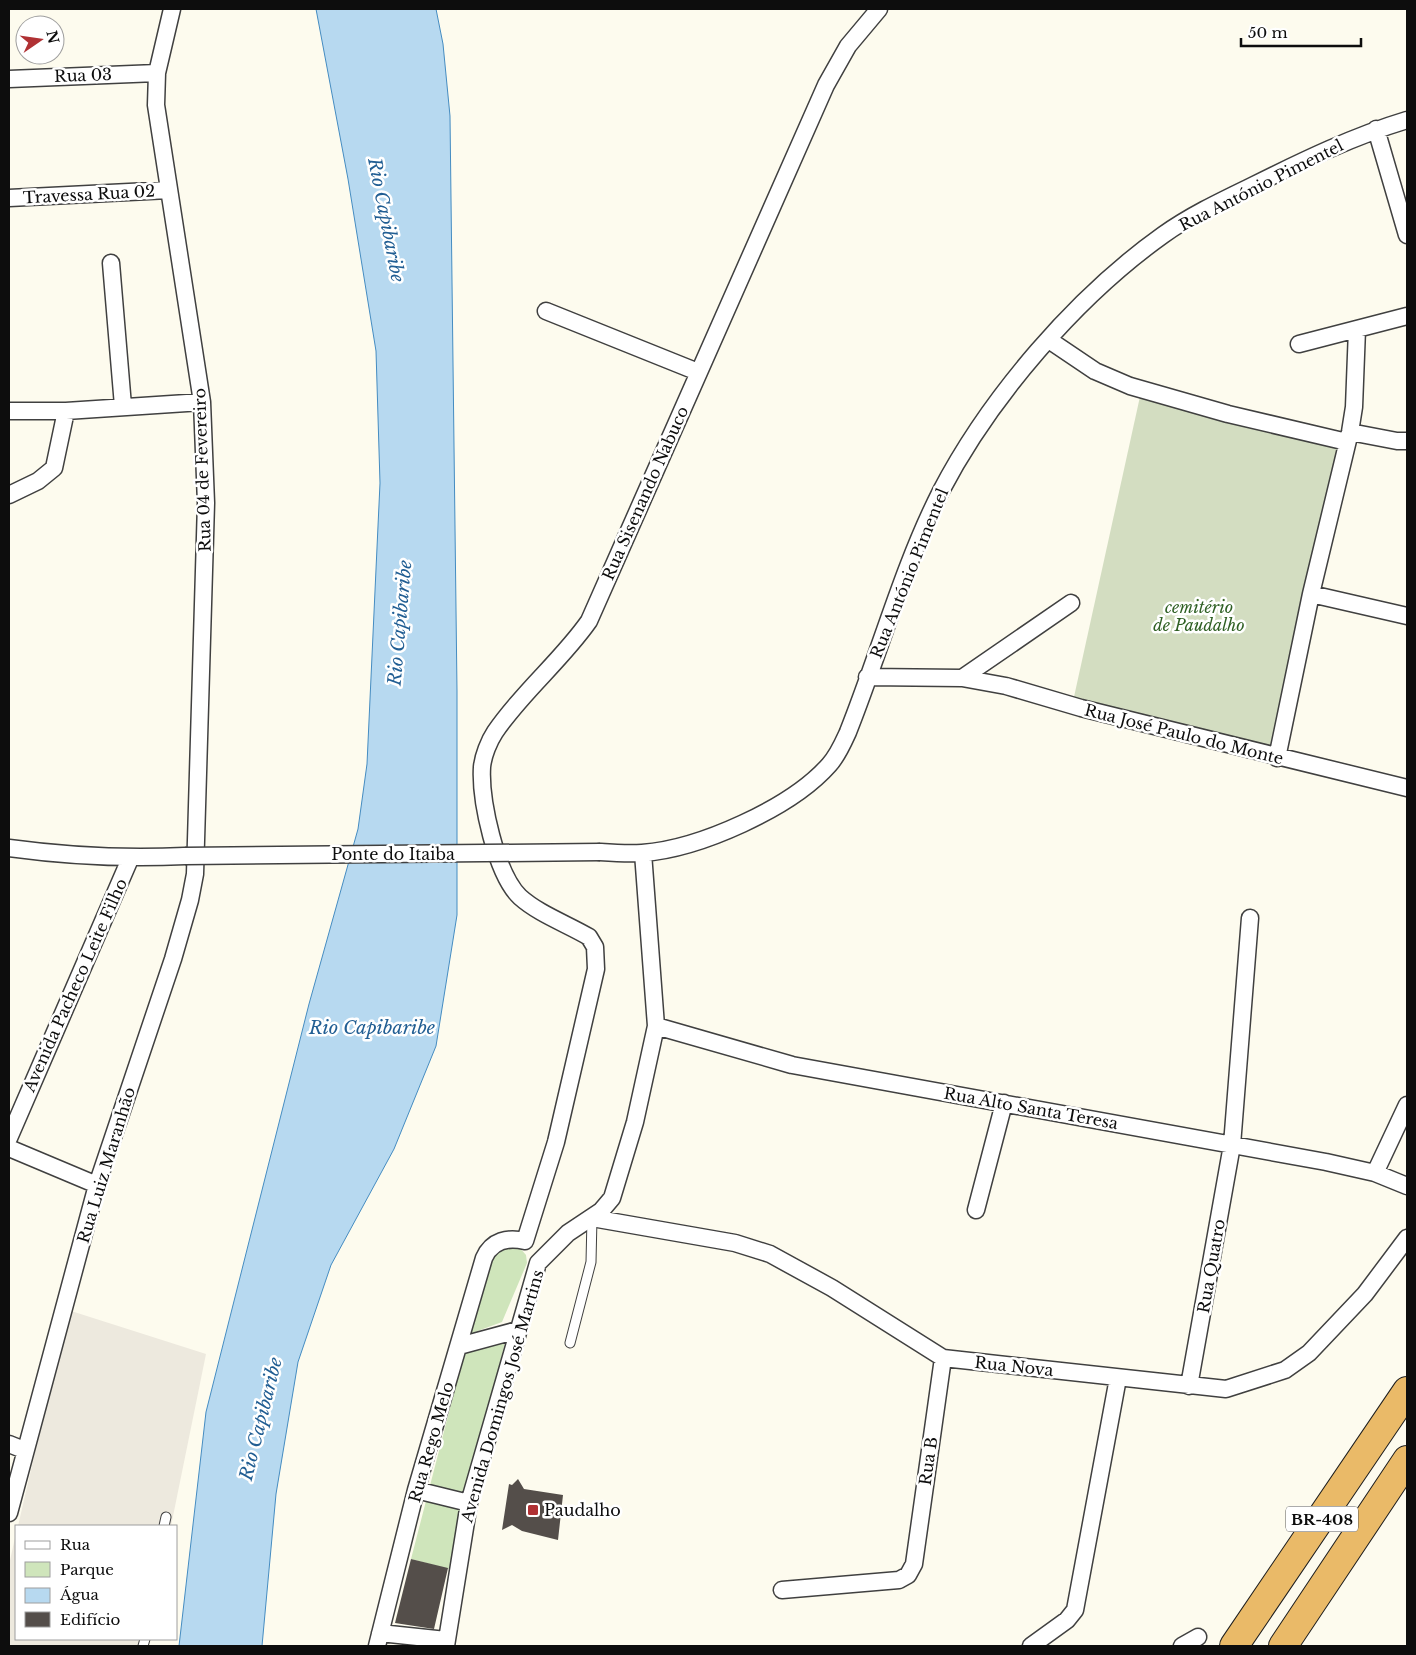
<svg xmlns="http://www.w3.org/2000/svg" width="1416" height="1655" font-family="'Libre Baskerville',serif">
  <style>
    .green { fill: #cfe5bb }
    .cemetery { fill: #d3ddc1 }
    .plaza { fill: #ede9de }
    .water { fill: #b7d9f0; stroke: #458cc1 }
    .building { fill: #544e4a }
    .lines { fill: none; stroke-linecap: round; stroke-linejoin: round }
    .service-casing { stroke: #404040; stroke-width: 11 }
    .minor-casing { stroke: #404040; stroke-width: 19 }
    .trunk-casing { stroke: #1e1e1e; stroke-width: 30 }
    .service { stroke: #fff; stroke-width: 9 }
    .minor { stroke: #fff; stroke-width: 16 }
    .trunk { stroke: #eaba68; stroke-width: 28 }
    .minor-bridge-casing { stroke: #404040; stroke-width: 19; stroke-linecap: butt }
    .minor-bridge { stroke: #fff; stroke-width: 16 }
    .poi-dot { fill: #b03134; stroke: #fff; stroke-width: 2 }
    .labels { text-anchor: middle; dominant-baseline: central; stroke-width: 5; stroke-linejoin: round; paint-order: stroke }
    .shield { fill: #fff; stroke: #565656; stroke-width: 1 }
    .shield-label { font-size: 15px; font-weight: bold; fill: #0d0d0d }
    .street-label { font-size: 16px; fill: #0d0d0d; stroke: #fff }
    .park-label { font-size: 16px; font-style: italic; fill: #2e5f23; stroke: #fff }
    .poi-label { font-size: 16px; fill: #0d0d0d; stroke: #fff; text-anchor: start }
    .water-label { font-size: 18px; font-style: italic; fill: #215e93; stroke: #fff }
  </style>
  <rect width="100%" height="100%" fill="#fdfbee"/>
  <path class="green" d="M519,1247L526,1255L527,1263L502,1322L472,1333L469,1326L486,1256L499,1250Z
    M505,1342L449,1569L411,1559L464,1354Z"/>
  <path class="cemetery" d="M1141,392L1341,444L1276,756L1072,706Z"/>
  <path class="plaza" d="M68,1310L206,1354L171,1526H18Z
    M16,1533V1639H148L146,1646H9V1565Z"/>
  <path class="water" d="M316,9H436L443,44L450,116L457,691V915L436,1046L394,1149L331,1265L298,1362L276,1494L262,1646H179L206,1412L309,1004L358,829L367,764L380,483L376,351L348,179Z"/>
  <path class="building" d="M518,1479L524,1489L563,1495L558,1540L522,1531L512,1525L502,1530L509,1484L512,1485Z
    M411,1559L448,1568L434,1629L395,1623Z"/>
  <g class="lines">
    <defs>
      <path id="service" d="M570,1343L591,1262L592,1218
        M164,1526L166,1517
        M143,1646L145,1639"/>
      <path id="minor" d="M9,79L157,73
        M1376,129L1407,235
        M9,198L169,190
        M111,263L123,406
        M546,311L698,372
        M1049,340L1095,371L1130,386L1228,414L1347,442
        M1299,344L1407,316
        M9,411H66L202,402
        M1350,432L1397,441H1407
        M9,495L38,481L54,468L66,411
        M1311,594L1407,616
        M867,677L962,678L1006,686L1081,708L1407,788
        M962,678L1071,603
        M1277,758L1311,594L1350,432L1354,407L1357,329
        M9,848C68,856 126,859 185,856
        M600,852C614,853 628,854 642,853C699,849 791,808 829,765C838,755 843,743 848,732C880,652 902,568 941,491C990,397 1076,297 1163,235C1191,215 1223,200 1254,185C1304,160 1354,136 1407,120
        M656,1026L792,1065L1326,1162L1375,1173L1407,1186
        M9,1138L130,859
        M9,1148L97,1185
        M1375,1173L1407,1105
        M976,1210L1004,1103
        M592,1218L735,1243L770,1254L832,1288L943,1358L1226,1389L1285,1370L1309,1353L1365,1294L1407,1238
        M459,1346L518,1330
        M1189,1386L1232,1145L1250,918
        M9,1444L24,1450
        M416,1490L469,1503
        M9,1513L97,1185L173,959L190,900L195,874L206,503L202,402L156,105L157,73L172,9
        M782,1590L899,1580L908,1575L914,1564L943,1358
        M380,1633L446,1640
        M377,1646L416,1490L484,1258C492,1240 508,1237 525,1241L556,1142L596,969L595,947L589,937C567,924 539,914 520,897C496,874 480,800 482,767C483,756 489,741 495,732C522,692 561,661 589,621L826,85L848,46L879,9
        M446,1646L469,1503L538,1263L568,1233L601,1211L612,1198L635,1122L656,1026L643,853
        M1031,1646L1067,1620L1075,1610L1118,1378
        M1182,1646L1198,1637"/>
      <path id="trunk" d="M1234,1646L1407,1391
        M1283,1646L1407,1460"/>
    </defs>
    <use href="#service" class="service-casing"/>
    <use href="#minor" class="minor-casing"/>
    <use href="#trunk" class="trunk-casing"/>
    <use href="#service" class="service"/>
    <use href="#minor" class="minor"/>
    <use href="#trunk" class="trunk"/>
    <defs>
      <path id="minor-bridge" d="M185,856L600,852"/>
    </defs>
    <use href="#minor-bridge" class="minor-bridge-casing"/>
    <use href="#minor-bridge" class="minor-bridge"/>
  </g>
  <rect class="poi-dot" x="527" y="1504" width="12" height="12" rx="2.5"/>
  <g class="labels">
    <rect class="shield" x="1286" y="1506.5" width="72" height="25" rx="4"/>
    <g class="shield-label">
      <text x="1322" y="1519">BR-408</text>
    </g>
    <g class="street-label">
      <text transform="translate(83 75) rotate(-2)">Rua 03</text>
      <text transform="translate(1261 185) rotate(-27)">Rua António Pimentel</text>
      <text transform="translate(89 194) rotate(-3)">Travessa Rua 02</text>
      <text transform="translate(202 470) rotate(-92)">Rua 04 de Fevereiro</text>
      <text transform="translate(645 493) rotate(-66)">Rua Sisenando Nabuco</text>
      <text transform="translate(909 573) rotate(-68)">Rua António Pimentel</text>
      <text transform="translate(1184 734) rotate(14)">Rua José Paulo do Monte</text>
      <text x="393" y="854">Ponte do Itaiba</text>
      <text transform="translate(75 985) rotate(-66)">Avenida Pacheco Leite Filho</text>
      <text transform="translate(1031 1108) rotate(10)">Rua Alto Santa Teresa</text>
      <text transform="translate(106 1165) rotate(-73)">Rua Luiz Maranhão</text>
      <text transform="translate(1211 1266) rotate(-80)">Rua Quatro</text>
      <text transform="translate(1014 1366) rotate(6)">Rua Nova</text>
      <text transform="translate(502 1396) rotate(-74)">Avenida Domingos José Martins</text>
      <text transform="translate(431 1442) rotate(-74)">Rua Rego Melo</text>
      <text transform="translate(928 1461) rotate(-82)">Rua B</text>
    </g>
    <g class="park-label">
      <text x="1199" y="607">cemitério<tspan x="1199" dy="18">de Paudalho</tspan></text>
    </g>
    <g class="poi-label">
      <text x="544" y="1510">Paudalho</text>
    </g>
    <g class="water-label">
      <text transform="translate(386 220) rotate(79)">Rio Capibaribe</text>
      <text transform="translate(400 623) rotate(-85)">Rio Capibaribe</text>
      <text x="372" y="1028">Rio Capibaribe</text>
      <text transform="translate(261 1419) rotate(-76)">Rio Capibaribe</text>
    </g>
  </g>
  <rect width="1416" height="1655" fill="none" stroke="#0d0d0d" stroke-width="20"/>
  <rect x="15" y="1525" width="162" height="115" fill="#ffffff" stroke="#9e9e9e"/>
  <rect x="25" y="1541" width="25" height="8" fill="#ffffff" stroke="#9e9e9e"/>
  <text x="60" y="1550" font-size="15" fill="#0d0d0d">Rua</text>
  <rect x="25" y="1562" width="25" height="15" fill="#cfe5bb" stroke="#9e9e9e"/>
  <text x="60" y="1575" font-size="15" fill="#0d0d0d">Parque</text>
  <rect x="25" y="1588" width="25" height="15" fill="#b7d9f0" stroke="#9e9e9e"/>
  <text x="60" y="1600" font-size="15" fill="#0d0d0d">Água</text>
  <rect x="25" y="1612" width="25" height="15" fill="#544e4a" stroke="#9e9e9e"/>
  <text x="60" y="1625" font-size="15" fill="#0d0d0d">Edifício</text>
  <g transform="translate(40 40) rotate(77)"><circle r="24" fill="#ffffff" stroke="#9e9e9e"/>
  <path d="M0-4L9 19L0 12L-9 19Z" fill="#b03134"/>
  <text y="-8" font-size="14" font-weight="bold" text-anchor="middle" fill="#0d0d0d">N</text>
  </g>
  <path d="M1241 38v8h120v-8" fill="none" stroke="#0d0d0d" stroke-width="2.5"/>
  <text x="1248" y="38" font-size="15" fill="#0d0d0d" stroke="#ffffff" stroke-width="4" paint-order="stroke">50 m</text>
</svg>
